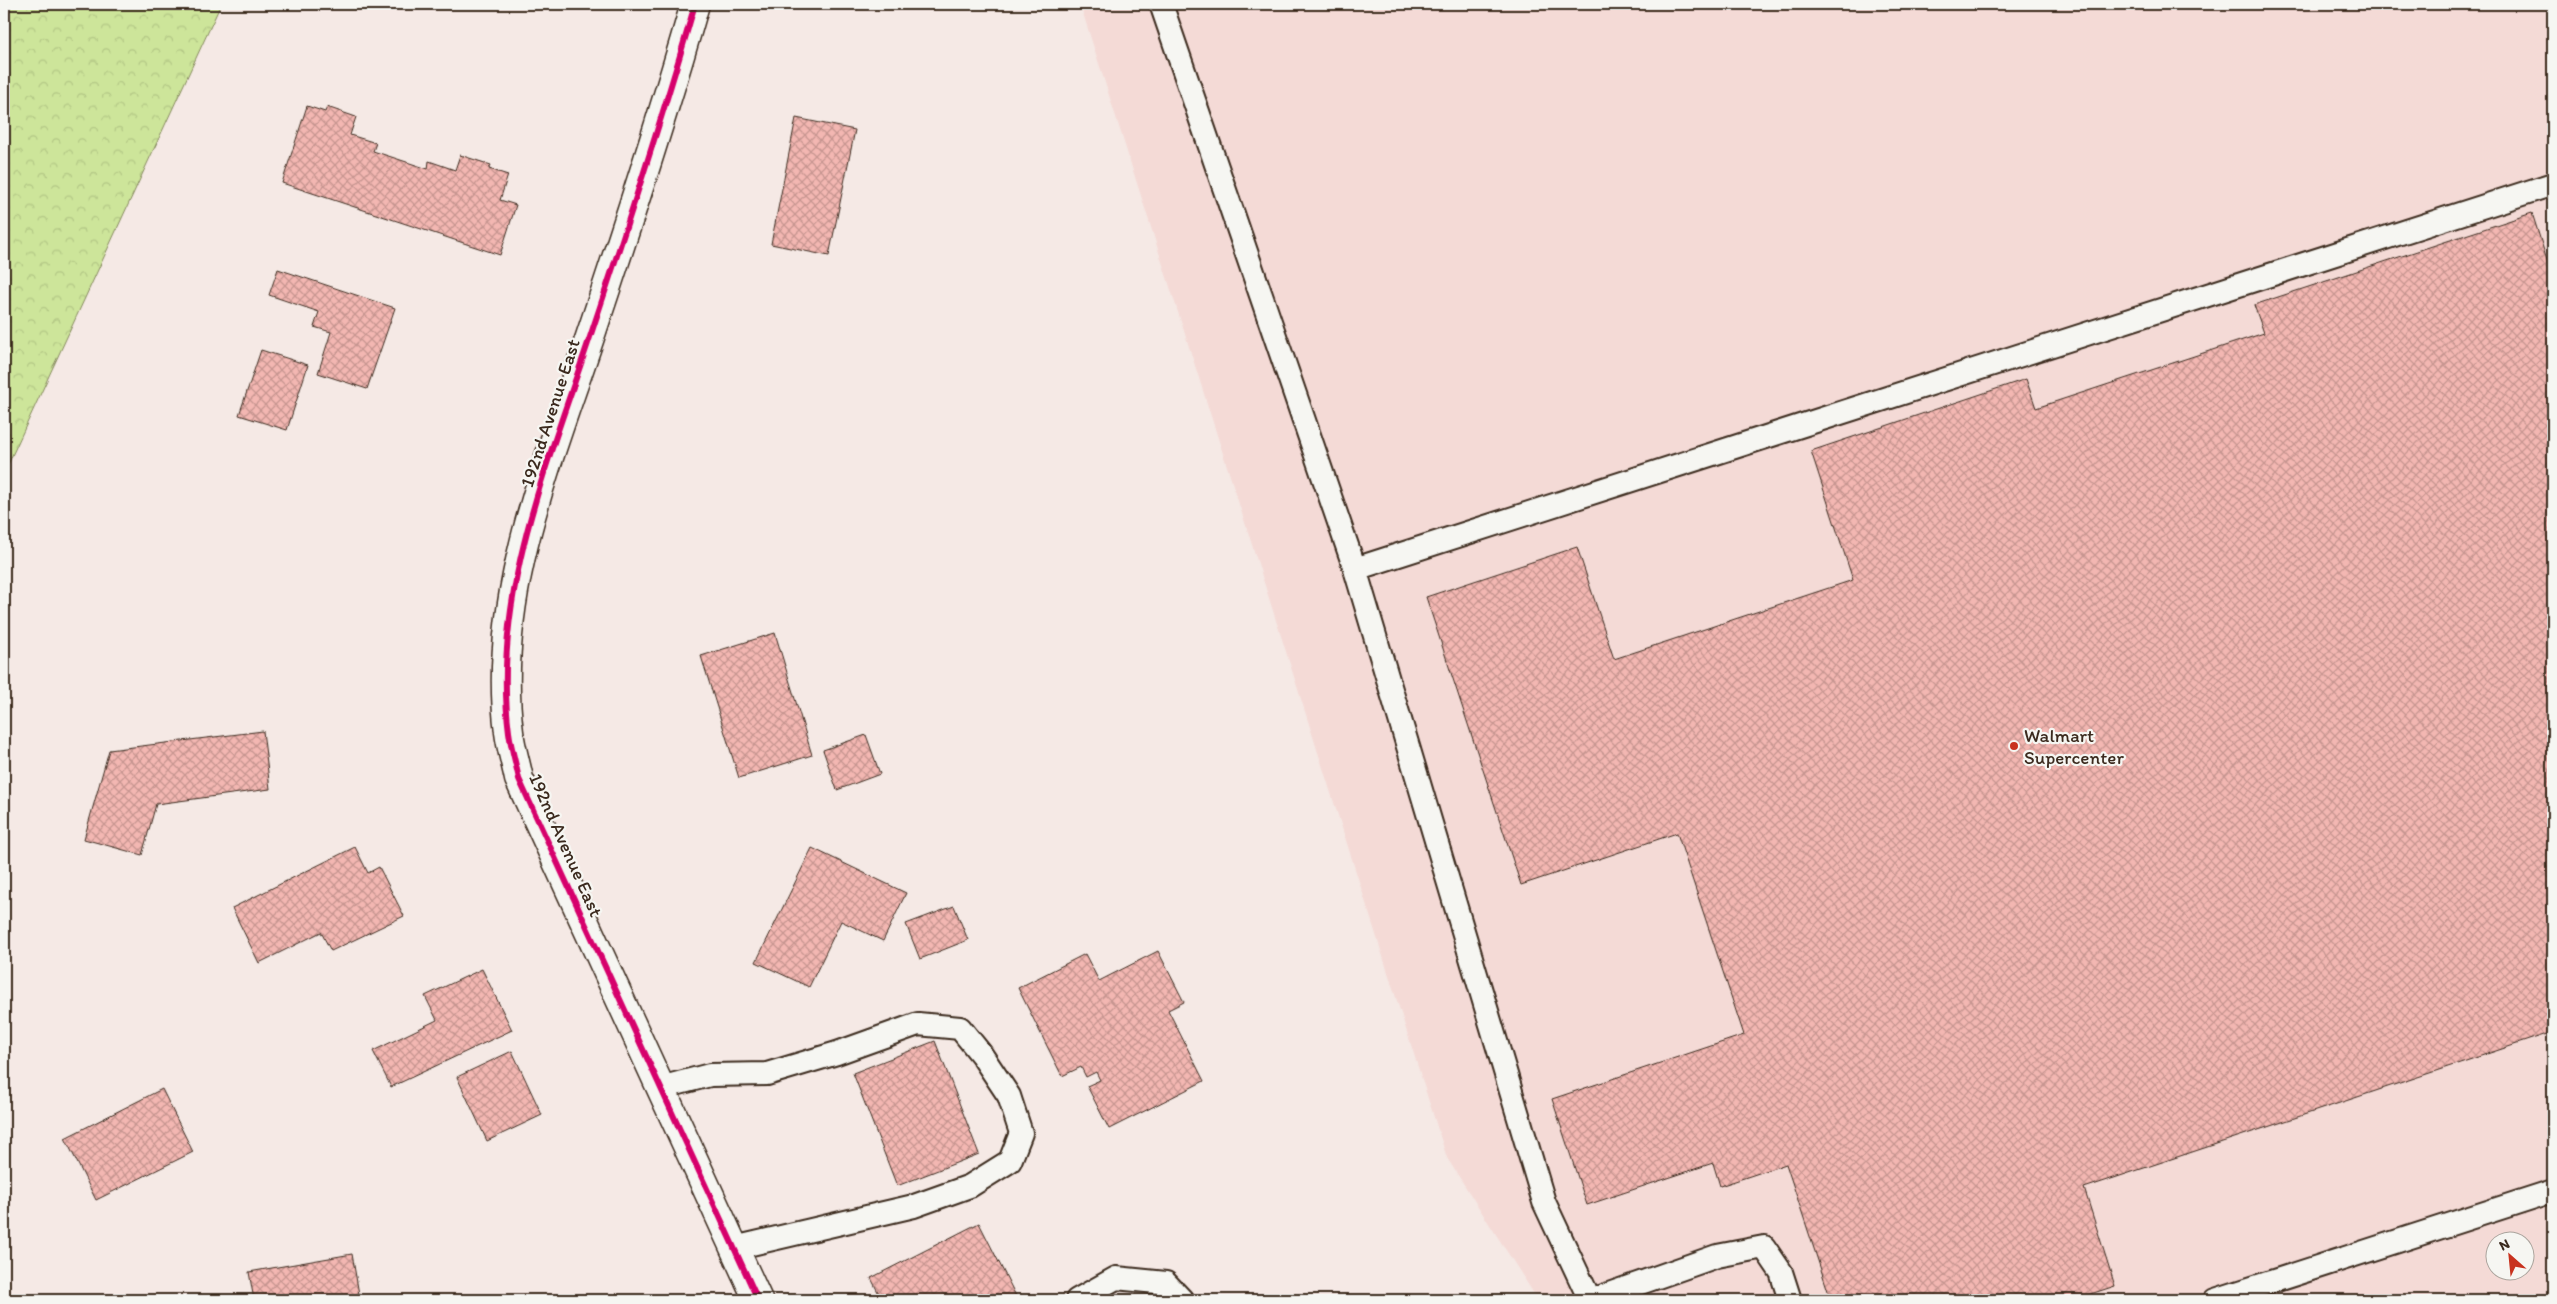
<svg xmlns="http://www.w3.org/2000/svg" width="2557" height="1304" font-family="Itim,sans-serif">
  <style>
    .built { fill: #f4dad6; fill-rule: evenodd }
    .forest { fill: url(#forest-crowns); stroke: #84885c }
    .building { fill: url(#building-cross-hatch); stroke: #3b2a1e }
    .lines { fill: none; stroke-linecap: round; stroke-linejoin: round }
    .lane-casing { stroke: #3b2a1e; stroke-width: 26 }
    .street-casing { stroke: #3b2a1e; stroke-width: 31 }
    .lane { stroke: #f6f6f2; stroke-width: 22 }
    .street { stroke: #f6f6f2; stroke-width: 28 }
    .cycleway-casing { stroke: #f6f6f2; stroke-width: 9 }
    .cycleway { stroke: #d6006c; stroke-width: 6 }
    .poi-dot { fill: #c8321e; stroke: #f6f6f2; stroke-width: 2 }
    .labels { text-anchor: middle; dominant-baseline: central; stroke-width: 4.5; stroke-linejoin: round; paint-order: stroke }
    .street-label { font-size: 19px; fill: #3b2a1e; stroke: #f6f6f2 }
    .poi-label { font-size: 19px; fill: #3b2a1e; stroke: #f6f6f2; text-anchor: start }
  </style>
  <defs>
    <pattern id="forest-crowns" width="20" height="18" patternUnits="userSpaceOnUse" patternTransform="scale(1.25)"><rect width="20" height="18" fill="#cde59a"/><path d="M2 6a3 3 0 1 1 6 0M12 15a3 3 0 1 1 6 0" fill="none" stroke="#b1c584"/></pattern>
    <pattern id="building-cross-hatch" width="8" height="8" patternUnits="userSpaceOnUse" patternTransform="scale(1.25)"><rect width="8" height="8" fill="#f3b7b2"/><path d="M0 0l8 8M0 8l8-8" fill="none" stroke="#c69590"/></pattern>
  </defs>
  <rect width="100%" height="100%" fill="#f5e9e5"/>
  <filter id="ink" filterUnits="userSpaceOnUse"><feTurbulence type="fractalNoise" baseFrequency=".02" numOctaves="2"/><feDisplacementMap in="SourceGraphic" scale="10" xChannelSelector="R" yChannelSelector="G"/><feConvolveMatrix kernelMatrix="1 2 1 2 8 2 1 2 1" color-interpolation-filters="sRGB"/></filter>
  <g filter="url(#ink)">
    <path class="built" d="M1080,4H2553V1300H1538L1447,1158ZM2494,1242H2524V1272H2494Z"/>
    <path class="forest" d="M4,4H221L4,473Z"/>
    <path class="building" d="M307,106L325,112L327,107L356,117L350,135L376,143L373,151L428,169L429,161L455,170L460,155L491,165L489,169L508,175L500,200L516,205L500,255L282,183Z
      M796,118L855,130L829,256L771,244Z
      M2532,213L2551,273L2553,272V1032L2084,1188L2115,1286L2072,1300H1831L1786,1164L1720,1186L1713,1163L1587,1205L1552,1099L1744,1035L1677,833L1521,885L1426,597L1577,547L1614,659L1853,580L1811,451L2026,379L2036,408L2264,333L2254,305Z
      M278,269L395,308L367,389L318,373L331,332L314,327L319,312L269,295Z
      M261,350L308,365L287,430L239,415Z
      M775,633L812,755L739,778L701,656Z
      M263,731L270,789L156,804L142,855L84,839L109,750Z
      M866,735L880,774L837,790L823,750Z
      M355,847L368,873L379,867L404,916L331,951L321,932L259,963L232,908Z
      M812,848L906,893L883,941L841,921L809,987L756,962Z
      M954,906L968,940L920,959L906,924Z
      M1158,951L1184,1002L1168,1010L1204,1081L1109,1129L1087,1086L1100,1080L1096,1072L1086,1077L1081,1067L1062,1076L1018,988L1085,954L1099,981Z
      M482,969L512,1030L391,1087L373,1051L437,1020L425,996Z
      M935,1041L979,1154L897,1186L853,1073Z
      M512,1051L542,1115L487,1141L457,1077Z
      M162,1089L193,1152L96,1200L65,1138Z
      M979,1223L1017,1298L1014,1300H882L871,1278Z
      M352,1254L360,1300H254L249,1272Z"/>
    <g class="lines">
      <defs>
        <path id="lane" d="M1161,4L1355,569L2553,184
          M1355,569L1544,1202L1590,1300
          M660,1088L710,1075L767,1074L837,1053L918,1024L960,1028L981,1054L1009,1096L1021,1133L1010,1161L970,1186L914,1206L734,1248
          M1077,1300L1116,1278L1166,1283L1182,1300
          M1592,1300L1717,1256L1764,1247L1781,1272L1790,1300
          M2215,1300L2553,1191"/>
        <path id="street" d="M695,4C664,113 629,220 593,328C551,456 491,593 509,732C511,748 516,764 519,779L758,1300"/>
      </defs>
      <use href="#lane" class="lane-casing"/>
      <use href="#street" class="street-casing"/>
      <use href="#lane" class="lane"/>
      <use href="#street" class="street"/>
      <defs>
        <path id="cycleway" d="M695,4C664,113 629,220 593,328C551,456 491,593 509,732C511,748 516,764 519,779L758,1300"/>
      </defs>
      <use href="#cycleway" class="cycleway-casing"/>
      <use href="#cycleway" class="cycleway"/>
    </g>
  </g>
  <circle class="poi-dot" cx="2014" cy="746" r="5"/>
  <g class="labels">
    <g class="street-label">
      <text transform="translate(550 413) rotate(-72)">192nd Avenue East</text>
      <text transform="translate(566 845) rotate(66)">192nd Avenue East</text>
    </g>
    <g class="poi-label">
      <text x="2024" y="735">Walmart<tspan x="2024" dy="22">Supercenter</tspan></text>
    </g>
  </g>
  <rect width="2557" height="1304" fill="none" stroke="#f6f6f2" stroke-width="20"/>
  <rect x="10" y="10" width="2537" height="1284" fill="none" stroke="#3b2a1e" stroke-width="2" filter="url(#ink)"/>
  <g transform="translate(2510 1256) rotate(333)"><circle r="24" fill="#f6f6f2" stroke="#aba49d"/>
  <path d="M0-4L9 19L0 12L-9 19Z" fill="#c8321e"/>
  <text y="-8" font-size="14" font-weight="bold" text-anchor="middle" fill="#3b2a1e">N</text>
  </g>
</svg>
